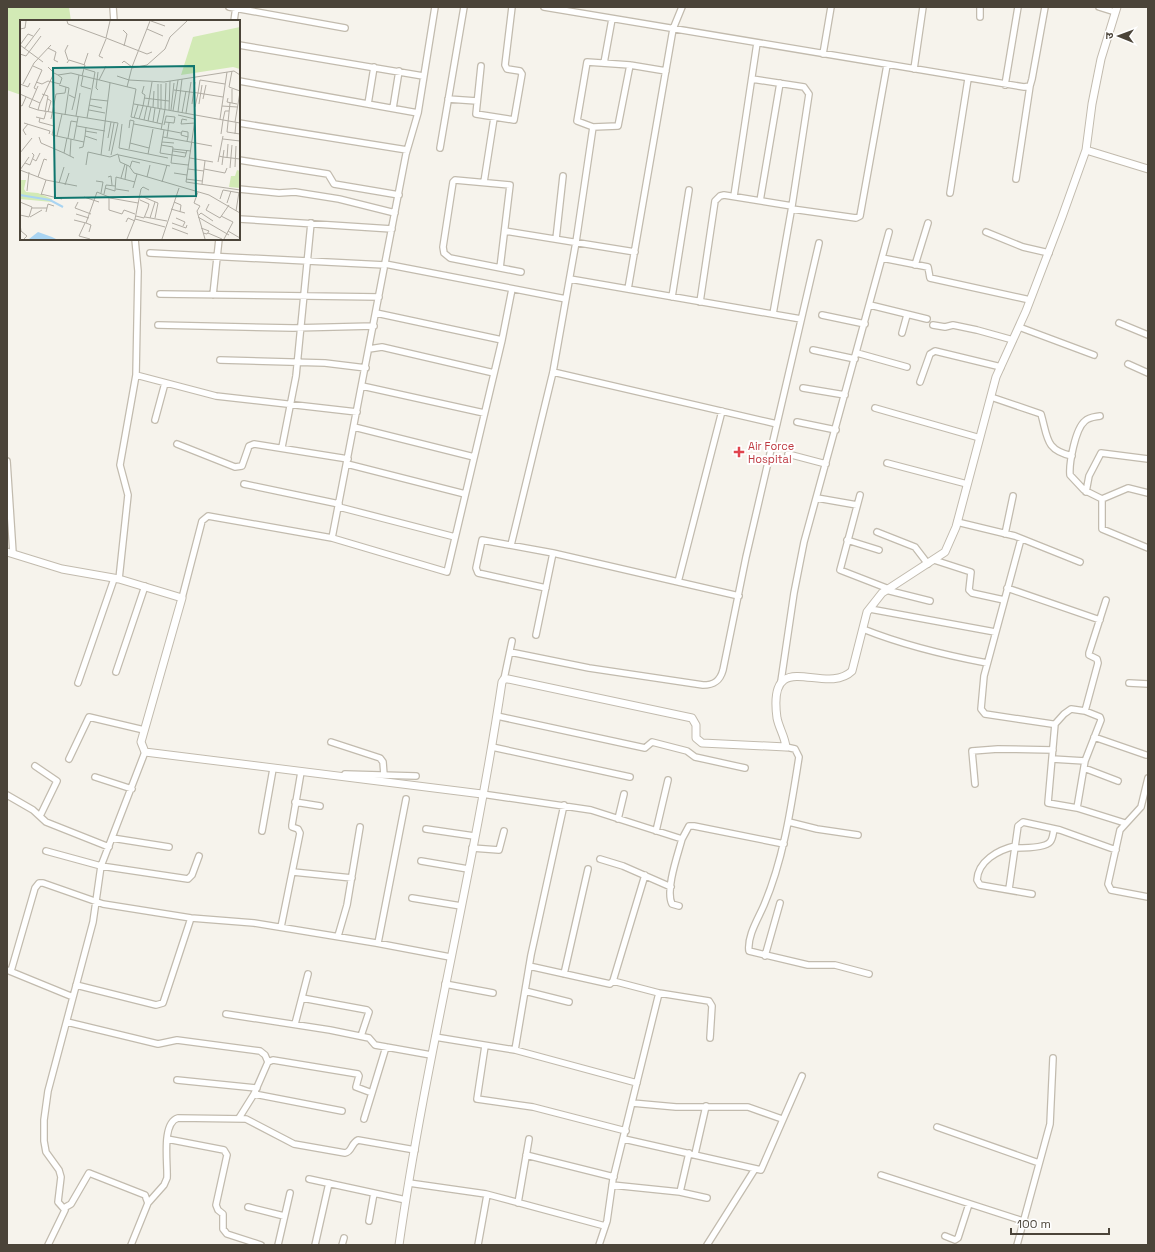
<svg xmlns="http://www.w3.org/2000/svg" width="1155" height="1252" font-family="'Space Grotesk','Noto Sans Devanagari',sans-serif">
  <style>
    .green { fill: #d2eab5 }
    .lines { fill: none; stroke-linecap: round; stroke-linejoin: round }
    .minor-casing { stroke: #c2bbae; stroke-width: 8 }
    .tertiary-casing { stroke: #c2bbae; stroke-width: 9 }
    .minor { stroke: #fff; stroke-width: 5.5 }
    .tertiary { stroke: #fff; stroke-width: 7 }
    .health-dot { fill: #e0444e; stroke: #fff; stroke-width: 1.5 }
    .labels { text-anchor: middle; dominant-baseline: central; stroke-width: 4; stroke-linejoin: round; paint-order: stroke }
    .health-label { font-size: 11px; fill: #be3a42; stroke: #fff; text-anchor: start }
    .inset-river { fill: none; stroke: #a9d4f2; stroke-width: 2 }
    .inset-road { fill: none; stroke: #b2ada4; stroke-width: 1 }
    .view { fill: #0f766e; fill-opacity: 0.15; stroke: #0f766e; stroke-width: 2 }
    .inset-edge { fill: none; stroke: #4b4439; stroke-width: 2 }
  </style>
  <rect width="100%" height="100%" fill="#f6f3ec"/>
  <path class="green" d="M7,7H69L71,21H21V95L7,90Z"/>
  <g class="lines">
    <defs>
      <path id="minor" d="M113,7L114,21
        M229,7L345,28
        M544,7L1024,87L1030,86L1032,79L1045,7
        M1099,7L1115,12
        M980,17V7
        M234,21L236,7
        M239,45L423,76
        M823,54L831,7
        M604,63L612,19
        M630,65L618,126L593,127L577,121L587,62L630,65L666,71
        M481,66L476,114L514,120L522,74L520,71L507,69L505,65L512,7
        M914,69L923,7
        M752,79L804,87L809,94L792,206L773,314
        M239,81L418,113
        M1005,85L1018,7
        M448,99L477,101
        M368,104L374,67
        M393,108L399,71
        M239,123L407,150
        M440,148L464,7
        M239,160L328,174L334,184L399,195
        M1016,179L1030,86
        M484,182L494,118
        M239,189L279,193L295,192L339,199L395,213
        M950,193L968,79
        M734,196L757,43
        M760,201L780,83
        M792,209L856,218L860,216L887,65
        M239,219L392,229
        M505,231L635,252
        M986,232L1023,247L1049,253
        M556,239L563,176
        M150,253L385,265
        M882,258L928,267L930,278L1030,300
        M385,264L566,299
        M915,265L928,223
        M500,268L510,185L455,180L453,182L443,247L444,253L450,258L521,272
        M570,279L801,319
        M628,289L673,29L682,7
        M160,294L379,297
        M213,295L219,239
        M672,297L689,190
        M700,302L715,201L720,196L724,195L792,206
        M870,305L927,319
        M376,313L502,340
        M822,315L865,324
        M1119,323L1148,335
        M158,325L293,328L374,326
        M933,325L945,327L953,325L977,330L1013,340
        M1019,327L1094,355
        M902,333L907,315
        M369,349L382,347L494,373
        M813,350L855,359
        M857,353L907,367
        M220,360L325,363L366,368
        M1128,364L1148,373
        M553,372L777,424
        M136,375L216,396L357,412
        M920,382L930,354L935,351L1001,367
        M362,386L484,413
        M803,388L845,395
        M991,397L1041,414C1048,438 1045,450 1072,456
        M875,408L980,438
        M1100,416C1095,417 1089,417 1085,421C1075,429 1069,464 1070,475L1084,490L1102,499L1128,488L1148,493
        M155,420L165,383
        M797,422L836,430
        M354,427L474,457
        M177,444L235,467L242,466L249,446L254,444L348,459
        M282,447L296,376L311,223
        M788,454L826,464
        M7,461L13,553
        M887,463L967,484
        M347,464L465,494
        M244,484L339,504
        M1086,492L1089,476L1101,453L1148,459
        M860,495L840,570L889,589
        M817,498L857,505
        M1102,499V529L1148,548
        M339,507L455,537
        M957,522L1015,536L1080,562
        M877,532L915,547L928,564
        M1005,534L1013,496
        M332,538L406,154L418,113L435,7
        M1021,539L984,676L981,709L985,714L1052,724H1055L1064,714L1071,709L1085,711L1100,717L1101,720L1085,761L1077,808
        M847,540L879,550
        M511,545L553,372L576,242L593,127
        M934,560L971,572L969,590L972,593L1004,600
        M119,579L128,495L120,465L136,375L138,271L135,239
        M678,582L722,411
        M546,588L478,573L476,568L482,540L553,553L739,596
        M1007,588L1100,620
        M886,590L930,601
        M182,598L202,521L208,516L332,538L447,572L502,340L512,289
        M870,609L995,632
        M863,629C903,645 944,655 987,663
        M536,635L553,553
        M510,652L589,668L703,685C714,685 720,681 723,670L746,557L819,243
        M116,672L145,586
        M504,679L512,641
        M781,681L794,593L804,542L889,232
        M78,683L114,579
        M1129,683L1148,684
        M1085,711L1098,663L1097,659L1089,655V653L1106,600
        M497,716L645,748L652,742L687,751L695,757L745,768
        M1055,724L1048,803L1077,808L1125,823
        M1094,737L1146,755
        M331,742L380,758L383,762L384,775
        M492,747L630,777
        M786,747L795,749L799,757C791,807 784,858 764,905C758,919 747,936 749,951L808,965H835L869,974
        M69,759L89,717L144,730
        M1052,759L1085,761
        M35,766L57,781L40,816
        M1084,768L1118,781
        M345,774L416,776
        M95,777L132,789
        M1148,778L1141,807L1120,830L1108,884L1111,890L1148,897
        M975,784L972,751L998,749L1053,750
        M482,794L591,810L682,839L689,826H694L784,844
        M7,795L33,810L46,822L109,847
        M295,802L320,806
        M618,819L624,794
        M789,822L817,829L858,835
        M426,829L474,836
        M262,831L273,769
        M656,831L668,780
        M112,838L169,847
        M1015,846C998,850 978,861 977,880L980,885L1032,894
        M472,848L499,850L504,831
        M1015,848C1023,848 1045,848 1050,842C1053,839 1053,833 1054,829
        M46,851L101,866L188,879L192,875L199,856
        M600,859L623,866L671,887
        M421,861L468,869
        M293,872L352,878
        M1009,889L1018,826L1023,822L1060,830L1116,850
        M412,898L461,906
        M679,906L672,904C665,890 678,854 682,839
        M281,927L300,833L298,829L292,827V825L301,772
        M338,936L347,905L360,827
        M378,943L406,799
        M765,956L780,903
        M529,966L610,984L613,981L645,875
        M7,970L73,997
        M11,971L35,888L39,883H43L103,904L191,918L254,923L376,943L450,957
        M564,974L588,869
        M613,981L659,993L709,1001L712,1006L710,1038
        M445,984L493,993
        M76,985L156,1005L163,1003L191,918
        M525,991L569,1002
        M302,998L367,1010L369,1012L361,1036
        M226,1014L330,1030L369,1038L375,1045L431,1055
        M67,1022L158,1044L177,1040L260,1051L265,1055L268,1062
        M295,1024L308,974
        M435,1037L515,1050L637,1083
        M485,1046L477,1099L533,1107L626,1131
        M515,1050L531,955L564,805
        M177,1080L257,1088
        M254,1094L342,1111
        M632,1103L676,1107H748L782,1119
        M239,1118L254,1094L268,1062L273,1060L358,1074L359,1076L356,1087L372,1093
        M364,1119L386,1047
        M937,1127L1039,1163
        M167,1139L224,1150L227,1155L216,1205L218,1210L223,1214V1229L227,1234L261,1245
        M624,1139L761,1170L802,1076
        M695,1154L706,1106
        M526,1155L614,1177
        M881,1175L1023,1221
        M309,1179L406,1200
        M409,1183L486,1194L605,1226
        M612,1185L680,1192L707,1198
        M680,1192L689,1153
        M148,1203L164,1185L167,1178C168,1164 161,1123 178,1118L246,1119L294,1144L345,1153C352,1152 351,1143 358,1140L415,1150
        M518,1203L529,1139
        M248,1207L284,1216
        M64,1208L71,1204L89,1173L145,1195L148,1203L131,1245
        M369,1221L374,1193
        M945,1236L955,1240L958,1238L969,1204
        M48,1245L65,1210L58,1202L61,1177L59,1170L46,1152L44,1141V1120L48,1091L93,922L101,866L145,752
        M278,1245L290,1193
        M315,1245L329,1183
        M342,1245L344,1238
        M478,1245L487,1195
        M599,1245L607,1221L613,1179L659,993
        M707,1245L755,1169
        M1017,1245L1050,1124L1053,1058"/>
      <path id="tertiary" d="M1086,150L1148,169
        M7,552L62,569L119,579L182,598L141,742L145,752L482,794
        M399,1245C426,1056 474,870 502,682L504,679H508L692,718L696,725V738L702,743L786,747C785,737 779,728 777,718C767,644 825,697 852,671L867,612L882,593L945,552L956,527L996,377L1026,311L1062,217L1086,150L1092,104L1101,59L1117,7"/>
    </defs>
    <use href="#minor" class="minor-casing"/>
    <use href="#tertiary" class="tertiary-casing"/>
    <use href="#minor" class="minor"/>
    <use href="#tertiary" class="tertiary"/>
  </g>
  <path class="health-dot" d="M737 446h4v4h4v4h-4v4h-4v-4h-4v-4h4z"/>
  <g class="labels">
    <g class="health-label">
      <text x="748" y="446">Air Force<tspan x="748" dy="13">Hospital</tspan></text>
    </g>
  </g>
  <g transform="translate(20 20)">
    <rect width="220" height="220" fill="#f6f3ec"/>
    <path d="M220,7V49L213,47L161,55L173,17ZM217,150L220,151V168L209,167L211,156H215ZM0,160H6L4,169L6,172L18,173L32,179V182L0,179Z" fill="#d2eab5"/>
    <path d="M18,212L32,217L36,219H9Z" fill="#a9d4f2"/>
    <path class="inset-river" d="M0,175L30,180L43,187"/>
    <path class="inset-road" d="M47,1L48,4L86,18M90,1L86,18L127,34L132,32M131,1L145,6M0,9L5,8L6,1M127,9L143,16M103,10L107,14L104,26M0,25L23,42M0,25L8,14L13,16M48,25L45,31L48,40M28,28L36,32L34,40L38,42M4,29L20,8M0,34L6,36L21,16M83,38L79,36L86,19M47,43L49,40L65,45L62,56M102,43L104,41L112,47M64,45L68,33M13,46L22,50L14,68L16,69M112,48L127,45L145,29L150,17L167,1M65,49L75,52L67,98M212,51L209,67L220,71M34,53L38,55L51,53L116,69L111,97L142,104M63,56L61,66L71,69M97,56L109,60M79,60L86,46M109,60L144,62L214,51L220,55M16,62L22,64L28,61L40,64L42,58L38,55M0,64L8,67L10,63M3,64L14,43L31,25M138,64V88M141,64V89M39,65L49,68L45,95M107,67L112,47L130,1M78,70L76,68L78,52M154,70L178,73L180,60L205,64M0,74L20,83L18,90L98,103L91,135M22,74L28,76L25,92M49,75L55,78L52,90M55,78L59,55M124,78L149,81M208,78L207,82L217,84M28,79L31,81L28,92M70,79L88,81M183,79L186,65M20,83L34,53L28,47M210,83L207,112L220,114M212,83V69M114,84L220,103M172,84L175,62M179,84L182,65M0,85L2,86L6,77M69,85L82,88M123,86L125,75L122,73L124,66M128,86L132,62M202,86L217,87M133,87L134,71M175,87L178,73L203,77M145,89L146,63M18,90L9,87L18,66M69,90L85,93M149,90L150,61M151,90L154,63M153,91L158,60M158,92L162,59M162,93L166,71M166,93L171,62M158,95L175,99L166,162L220,170M56,96L60,73M16,97L24,99L26,92M20,98L19,102L34,106L32,115L64,122M114,98L118,85M31,99L36,74L45,73L46,67M119,99L123,86M200,99L207,52M124,100L127,86M167,100L162,99L161,104L175,103M203,100L205,91H209M128,101L131,87M133,102L135,88M215,102L220,72M4,103L30,111L29,114M137,103L140,89M102,104L99,128L148,138M114,104L161,113M144,105L146,97V96L155,97L154,103L145,102M57,106L85,111M66,107L65,116L77,120M141,110L145,89M65,111L77,113M201,114L203,100M215,114L216,102M6,115L3,110L8,104M37,116L42,94M19,117L21,123L44,133M143,117L192,126M147,117L149,103M47,118L44,133L54,138M48,118L51,101L57,102M88,118L91,102M54,119L58,97M203,119L220,121M167,121L168,117V112L162,111L161,115L168,117M142,122L154,123M110,123L129,128M141,125L153,127L152,135M59,128L63,127L65,116M109,129L114,101L110,100L109,108M153,129L171,131M204,130L203,137L220,139M89,131L94,103M153,131L166,133M0,133L12,118M140,133L165,137L167,130M140,133L144,110M128,134L133,109M81,135L90,63M99,135L150,146M152,135L151,143L168,145M50,136L51,119M199,136L203,137L202,145M170,138L193,142M207,138L208,124M13,139L16,141L20,133M198,142L203,116M5,143L10,145L14,135L12,133M66,145L68,132L90,137L98,134L100,142L109,146L114,153L189,175L220,193M110,147L112,141L120,143M215,147L216,126M210,148L212,125M168,149L184,151M184,149L205,153L207,148M0,150L26,160L57,166M0,150L9,137M154,153L167,155M18,157L24,139L27,140M88,157L91,156L92,165M127,157L130,145M101,158L105,144M105,159L107,145M166,159L182,161M76,161L83,162L81,173M142,162L147,145M39,163L44,147M182,164L185,141M45,165L49,153M85,168L95,171L96,157L115,162M113,168L117,154M96,169L109,171M7,171L9,152M178,172L174,183L180,186L177,191L185,219M21,174L42,179M84,174L86,165L95,166M21,175L26,160M121,176L138,183L135,198M64,177L79,182M90,178L118,183M200,179L203,170L220,173M0,182L12,187L9,197L0,195M58,182L55,188L71,194M154,182L161,185L160,192M207,183L211,171M189,184L186,190L200,198L209,185M12,188H27M151,189L165,193M216,191L219,172M26,192L28,184L34,186M56,194L69,198M179,195L181,193L193,201M116,196L124,198L128,188L129,184L120,180M201,196L213,202L204,219M10,197L22,190M125,197L147,201M178,197L209,215M130,198L135,182M156,198L165,202L163,206M115,199L145,207M54,200L66,203L77,172L89,177V190L102,194L104,190L115,194M106,202L108,198L115,201M65,203L59,216L70,219M66,203L71,205L69,212M152,203L166,208L167,205M0,204L1,211L7,216L4,219M152,208L168,214M181,208L189,211L187,214L183,213M208,211L220,218M188,213L202,219M107,219L115,199L121,169L123,167L129,170M142,219L159,168"/>
    <path class="view" d="M174,46L176,176L35,178L33,48Z"/>
    <rect width="220" height="220" class="inset-edge"/>
  </g>
  <rect width="1155" height="1252" fill="none" stroke="#4b4439" stroke-width="16"/>
  <g transform="translate(1119 36) rotate(271)" stroke="#ffffff" stroke-width="3" paint-order="stroke">
  <path d="M0-3L7 15L0 10L-7 15Z" fill="#4b4439"/>
  <text y="-6" font-size="11" font-weight="bold" text-anchor="middle" fill="#4b4439">उ</text>
  </g>
  <path d="M1011 1228v6h98v-6" fill="none" stroke="#4b4439" stroke-width="2"/>
  <text x="1017" y="1228" font-size="12" fill="#4b4439" stroke="#ffffff" stroke-width="3" paint-order="stroke">100 m</text>
</svg>
